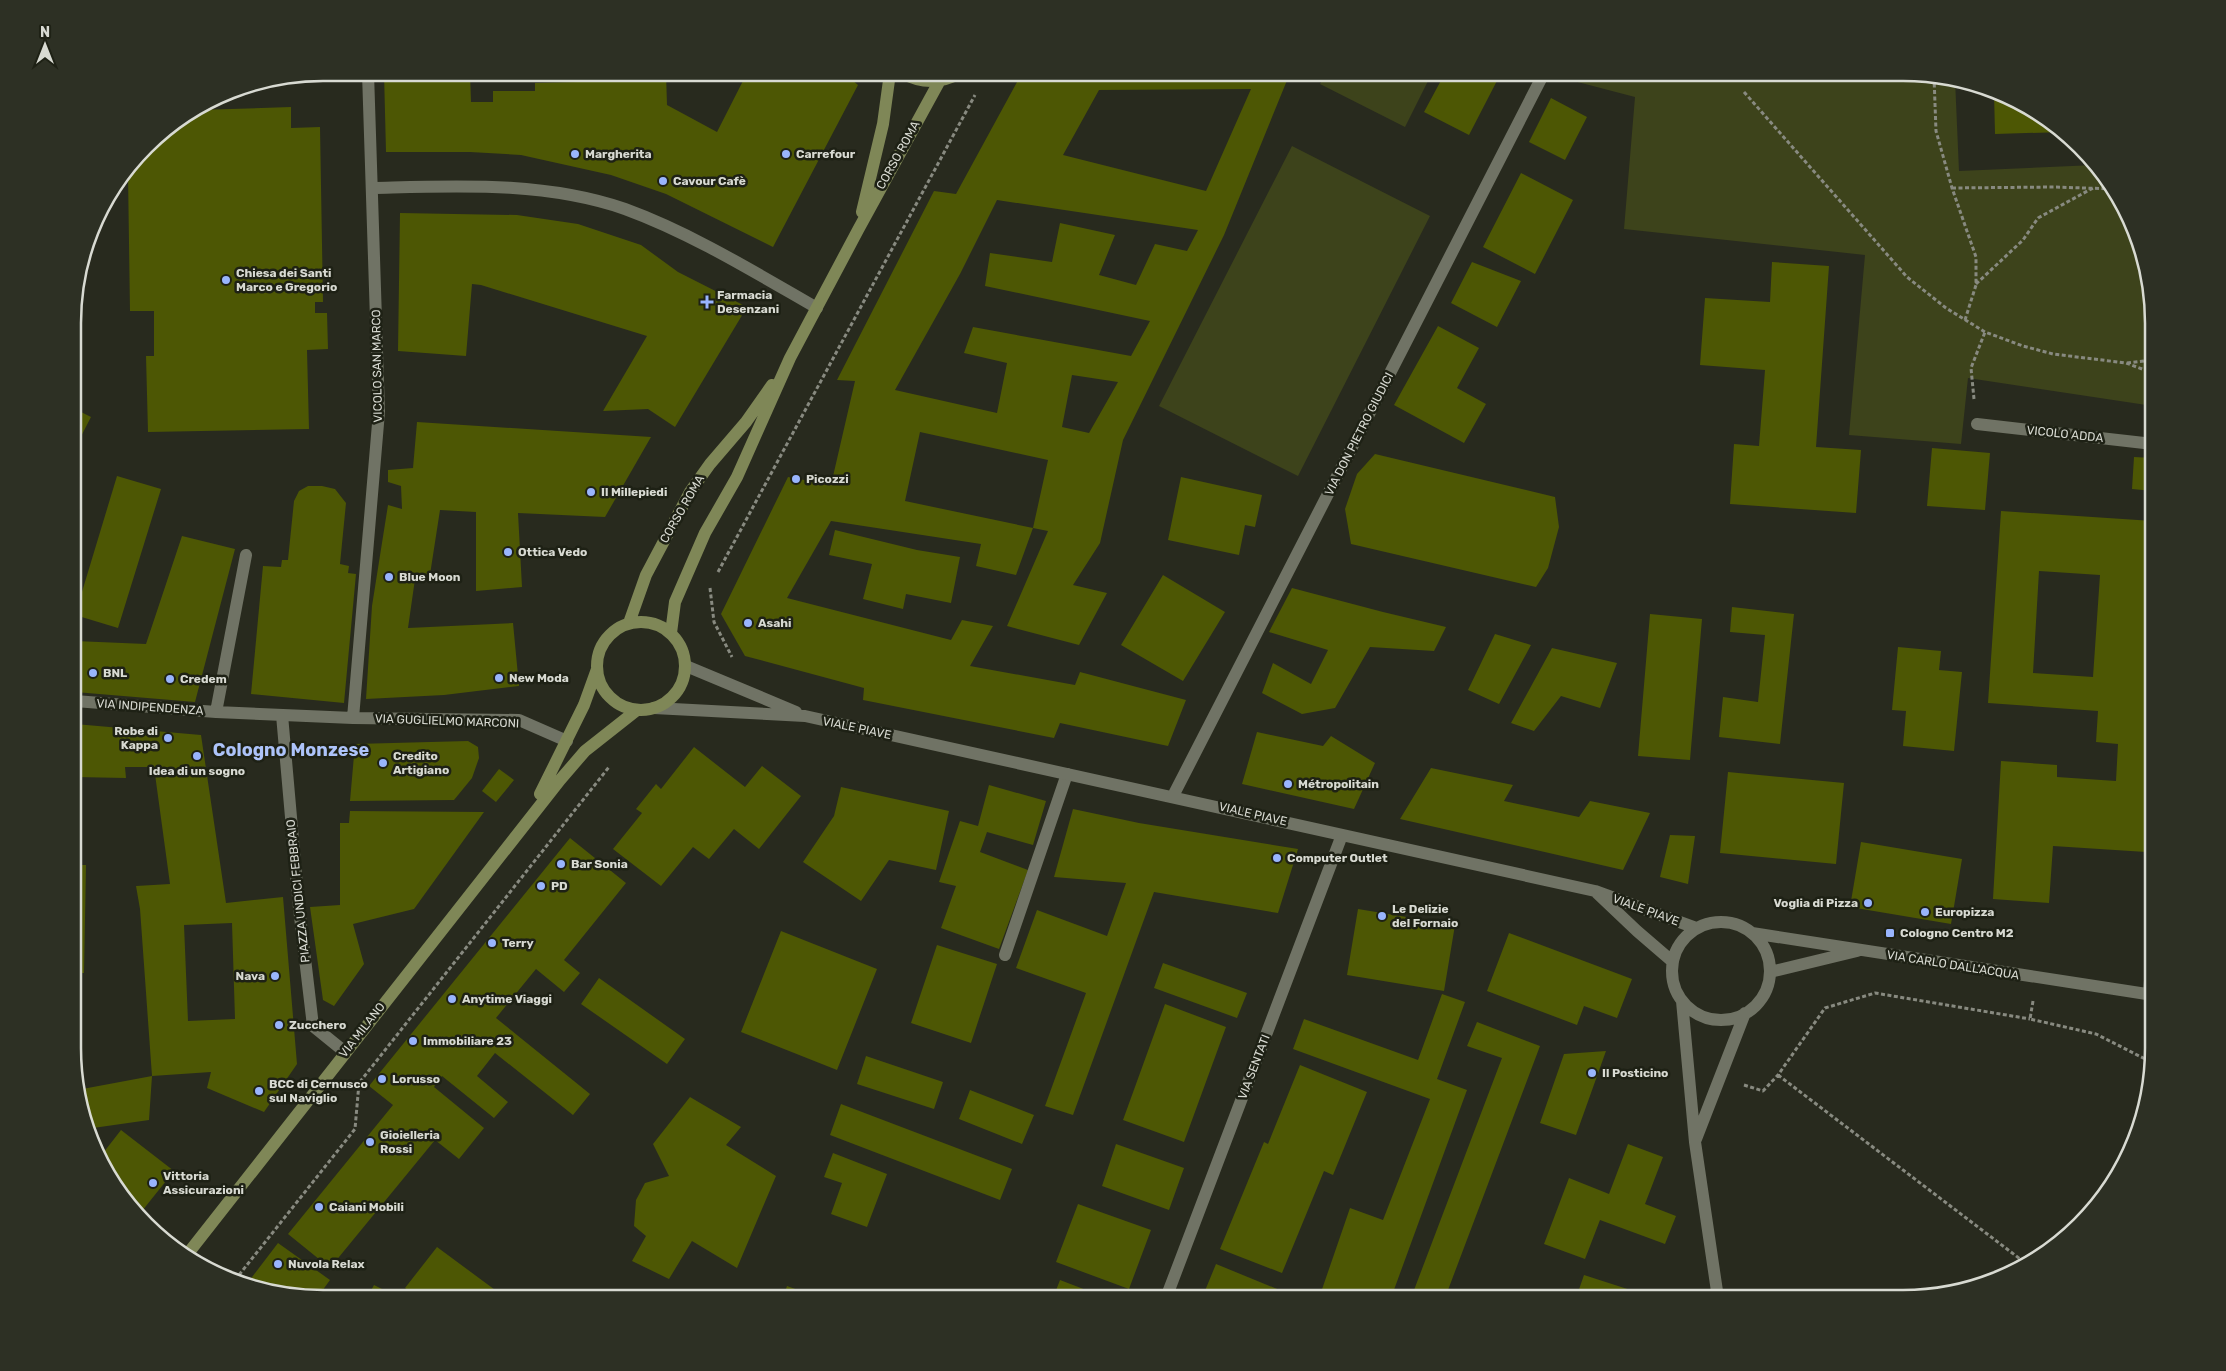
<svg xmlns="http://www.w3.org/2000/svg" width="2226" height="1371" font-family="Rubik,sans-serif">
  <style>
    .green { fill: #3d431b }
    .building { fill: #4d5704; fill-rule: evenodd }
    .lines { fill: none; stroke-linecap: round; stroke-linejoin: round }
    .path { stroke: #888a80; stroke-width: 3; stroke-dasharray: 4 2.5; stroke-linecap: butt }
    .lane { stroke: #707365; stroke-width: 12 }
    .street { stroke: #707365; stroke-width: 12 }
    .secondary { stroke: #7f8757; stroke-width: 12 }
    .poi-dot { fill: #99b5fd; stroke: #1e2115; stroke-width: 2 }
    .labels { text-anchor: middle; dominant-baseline: central; stroke-width: 5; stroke-linejoin: round; paint-order: stroke }
    .poi-label { font-size: 12px; font-weight: bold; fill: #d8dad2; stroke: #1e2115; text-anchor: start }
    .street-label { font-size: 12px; fill: #d8dad2; stroke: #1e2115 }
    .district-label { font-size: 18px; font-weight: bold; fill: #adc3f9; stroke: #1e2115 }
    .rim { fill: none; stroke: #d8dad2; stroke-width: 2.5 }
  </style>
  <rect width="100%" height="100%" fill="#282a1e"/>
  <path class="green" d="M1326,73H1432L1405,127L1320,84Z
    M1575,73H1903L1955,79L1959,171L2095,165L2120,197L2140,243L2153,306V406L1968,378L1961,444L1849,435L1865,255L1624,229L1635,97L1570,80Z
    M1292,146L1430,216L1298,476L1159,406Z"/>
  <path class="building" d="M384,73H470L471,102H493V91H535V83L577,82V73H666L667,105L717,132L747,73H844L858,85L773,247L666,194L611,175L521,155L470,152H386Z
    M1022,73H1290L1224,235L1123,440L1100,543L1073,585L1107,593L1079,645L1007,626L1048,531L1033,528L1016,575L976,566L981,544L831,521L787,598L951,640L962,620L993,626L970,666L1075,685L1080,672L1186,700L1168,746L1060,723L1054,738L863,700L864,688L745,656L721,614L788,477L831,485L855,381L837,380L934,191L956,194ZM1251,89L1206,191L1063,155L1099,90ZM997,200L1198,230L1187,251L1155,244L1136,285L1099,275L1115,235L1060,223L1052,262L990,253L985,286L1150,321L1131,356L973,327L964,353L1007,363L997,413L895,390L960,274ZM1072,375L1118,382L1089,433L1062,427ZM920,432L1048,460L1033,528L905,501Z
    M1445,73H1501L1469,135L1424,112Z
    M1994,92L2029,106L2063,132L1995,134Z
    M1551,98L1587,117L1565,160L1529,142Z
    M291,107V128L320,127L323,302H315V313H327L328,349L307,350L309,429L148,432L146,356H154V311H130L128,174L158,135L198,110Z
    M1521,173L1573,200L1535,274L1483,247Z
    M400,213L517,215L578,224L641,245L678,272L747,307L675,427L648,409L603,411L647,336L481,285L472,284L466,356L398,351Z
    M1472,262L1521,281L1497,327L1451,303Z
    M1772,262L1829,266L1816,447L1861,450L1856,513L1730,504L1734,444L1759,446L1765,370L1700,365L1705,298L1770,302Z
    M1438,326L1479,348L1457,388L1486,404L1464,443L1394,405Z
    M75,409L91,417L75,448Z
    M417,422L651,437L605,517L518,513L522,587L476,591V512L440,510L429,581L415,579L408,628L513,623L519,686L444,695L366,699L372,606L388,505L402,509L401,486L388,482V470L413,468Z
    M1932,448L1990,453L1985,510L1927,506Z
    M1375,454L1555,497L1559,527L1548,568L1536,587L1351,544L1345,509L1357,474Z
    M2134,457L2153,458V491L2132,489Z
    M117,476L161,489L118,628L75,615Z
    M1181,477L1262,495L1255,527L1245,525L1239,555L1168,540Z
    M308,486H322L335,489L346,503L340,564L349,566L348,573L356,574L344,703L251,694L263,566L281,567L282,560H288L294,501L299,491Z
    M2001,511L2153,521V748L2146,852L2053,846L2049,903L1993,899L2001,761L2057,765V777L2116,781L2118,744L2096,742L2098,711L1988,703ZM2039,571L2100,575L2093,677L2033,673Z
    M835,530L917,550L960,557L951,603L906,594L903,609L863,599L872,564L829,555Z
    M182,536L235,549L195,702L75,692V641L146,644Z
    M1163,575L1225,612L1183,681L1121,645Z
    M1292,588L1383,612L1446,627L1434,651L1370,647L1335,708L1302,714L1262,693L1273,663L1311,684L1328,650L1269,632Z
    M1732,607L1794,614L1780,744L1719,737L1723,697L1758,702L1765,635L1730,632Z
    M1650,614L1702,619L1690,760L1638,756Z
    M1495,634L1531,645L1499,704L1468,690Z
    M1898,647L1941,651L1939,670L1962,672L1954,751L1903,746L1906,711L1892,710Z
    M1552,648L1617,663L1600,708L1561,696L1534,731L1511,723Z
    M75,724L201,735L226,903L283,897L297,1064L264,1112L207,1088L211,1072L152,1076L149,1120L86,1129L77,1090L152,1076L140,909L136,886L170,884L154,767H125L126,778L75,777ZM232,923L235,1019L188,1021L184,925Z
    M1257,732L1323,746L1331,736L1375,763L1354,809L1242,784Z
    M468,741L478,747L479,758L472,778L454,800L350,801L355,744Z
    M694,747L745,787L762,766L801,796L759,849L734,829L709,859L693,847L661,886L613,849L642,813L636,809L656,784L661,789Z
    M1431,768L1513,785L1504,801L1579,817L1590,801L1650,813L1623,870L1400,819Z
    M499,769L514,780L496,802L482,791Z
    M1728,772L1844,783L1836,864L1720,853Z
    M989,785L1046,801L1033,845L987,832L980,852L1028,870L999,949L941,928L956,886L939,882L960,821L978,826Z
    M841,787L949,811L936,870L889,860L861,901L803,862L834,816Z
    M1073,809L1139,823L1298,849L1278,913L1154,892L1073,1115L1045,1106L1086,993L1016,968L1037,910L1107,936L1126,883L1054,877Z
    M350,811L484,812L414,909L353,924L364,964L334,1006L323,1000L310,907L340,905V823H349Z
    M1670,835L1695,836L1688,884L1660,877Z
    M570,838L626,883L564,960L580,973L564,992L536,969L496,1018L590,1094L573,1115L495,1053L477,1076L508,1102L494,1118L442,1076L434,1087L484,1128L459,1159L435,1140L330,1268L288,1234L393,1105L369,1086Z
    M1861,842L1962,859L1951,924L1850,907Z
    M75,865H86L84,973H75Z
    M1358,909L1455,925L1444,991L1347,975Z
    M781,931L877,969L837,1070L741,1032Z
    M1509,933L1632,979L1617,1018L1584,1006L1577,1025L1487,991Z
    M937,945L997,964L971,1043L911,1023Z
    M1163,963L1247,993L1237,1018L1154,988Z
    M599,978L685,1039L667,1064L581,1004Z
    M1442,994L1465,1002L1437,1079L1467,1090L1391,1298H1319L1350,1208L1383,1220L1430,1099L1293,1049L1304,1019L1418,1060Z
    M1165,1004L1226,1027L1184,1142L1123,1120Z
    M1477,1022L1540,1046L1445,1298H1411L1502,1058L1467,1046Z
    M1606,1051L1576,1135L1540,1123L1564,1054Z
    M866,1056L943,1082L934,1109L857,1084Z
    M1300,1065L1367,1092L1333,1175L1324,1171L1282,1273L1220,1249L1264,1142L1268,1144Z
    M970,1090L1034,1115L1022,1144L959,1119Z
    M690,1097L741,1127L726,1145L776,1176L737,1268L692,1241L669,1279L632,1261L646,1236L634,1226L636,1200L645,1183L669,1176L653,1144Z
    M841,1104L1012,1169L1000,1200L830,1135Z
    M121,1130L174,1171L138,1216L115,1187L100,1157Z
    M1116,1144L1184,1168L1169,1210L1102,1186Z
    M1628,1144L1663,1157L1645,1204L1676,1216L1665,1244L1600,1220L1585,1259L1544,1244L1569,1178L1609,1194Z
    M833,1153L887,1174L867,1227L831,1214L842,1183L824,1177Z
    M1078,1204L1151,1230L1129,1289L1056,1262Z
    M278,1243L330,1280L317,1298L258,1290L246,1285Z
    M437,1247L506,1298H419L405,1288Z
    M1216,1264L1282,1291L1278,1298H1202Z
    M1584,1275L1646,1295L1645,1298H1576Z
    M1060,1280L1107,1298H1053Z
    M374,1285L400,1298H367Z
    M787,1286L820,1298H783Z"/>
  <g class="lines">
    <path class="path" d="M1934,77L1936,131L1952,188L1976,257V285L1965,320
      M1744,92L1907,277L1946,308L1985,332L2023,346L2053,354L2126,363L2153,373
      M1952,188L2054,187L2114,189
      M1976,284L2023,240L2038,218L2093,188
      M2127,363L2153,360
      M1974,399L1971,368L1985,332
      M718,572L975,95
      M710,588L714,622L732,657
      M2033,1001L2030,1019L2096,1034L2153,1063
      M1778,1075L2028,1265
      M1744,1085L1763,1091L1778,1075L1825,1008L1875,993L2030,1019
      M235,1280L355,1129L359,1083L609,767"/>
    <path class="lane" d="M1720,73H1727
      M1005,955L1067,774"/>
    <path class="street" d="M372,188C456,186 544,181 625,209C691,233 756,273 817,308
      M1977,424L2153,444
      M686,666L796,712
      M75,701L216,712L353,718L519,720L567,741
      M654,708L805,716L1595,891L1696,928
      M216,712L246,555
      M282,715L299,908L313,1026L345,1052
      M353,718L379,412L368,73
      M1173,796L1544,73
      M1598,894L1637,931L1673,962
      M1672 971a49 49 0 1 1 98 0a49 49 0 1 1-98 0Z
      M1752,933L2153,995
      M1770,972L1857,951
      M2149,995L2153,938
      M1682,1001L1695,1142L1718,1298
      M1696,1139L1745,1013
      M1166,1298L1342,835"/>
    <path class="secondary" d="M902,73C922,84 940,84 960,73
      M862,212L883,124L890,73
      M597 666a44 44 0 1 1 88 0a44 44 0 1 1-88 0Z
      M629,623L646,575L690,492L710,464L746,422L772,385
      M671,633L675,602L705,533L737,477L790,358L858,230L939,82
      M540,794L584,705L597,669
      M186,1256L560,780L585,751L637,710"/>
  </g>
  <g class="poi-dot">
    <circle cx="575" cy="154" r="5"/>
    <circle cx="786" cy="154" r="5"/>
    <circle cx="663" cy="181" r="5"/>
    <circle cx="226" cy="280" r="5"/>
    <path d="M704.5 294.5h5v5h5v5h-5v5h-5v-5h-5v-5h5z"/>
    <circle cx="796" cy="479" r="5"/>
    <circle cx="591" cy="492" r="5"/>
    <circle cx="508" cy="552" r="5"/>
    <circle cx="389" cy="577" r="5"/>
    <circle cx="748" cy="623" r="5"/>
    <circle cx="93" cy="673" r="5"/>
    <circle cx="499" cy="678" r="5"/>
    <circle cx="170" cy="679" r="5"/>
    <circle cx="168" cy="738" r="5"/>
    <circle cx="197" cy="756" r="5"/>
    <circle cx="383" cy="763" r="5"/>
    <circle cx="1288" cy="784" r="5"/>
    <circle cx="1277" cy="858" r="5"/>
    <circle cx="561" cy="864" r="5"/>
    <circle cx="541" cy="886" r="5"/>
    <circle cx="1868" cy="903" r="5"/>
    <circle cx="1925" cy="912" r="5"/>
    <circle cx="1382" cy="916" r="5"/>
    <rect x="1885" y="928" width="10" height="10" rx="2.5"/>
    <circle cx="492" cy="943" r="5"/>
    <circle cx="275" cy="976" r="5"/>
    <circle cx="452" cy="999" r="5"/>
    <circle cx="279" cy="1025" r="5"/>
    <circle cx="413" cy="1041" r="5"/>
    <circle cx="1592" cy="1073" r="5"/>
    <circle cx="382" cy="1079" r="5"/>
    <circle cx="259" cy="1091" r="5"/>
    <circle cx="370" cy="1142" r="5"/>
    <circle cx="153" cy="1183" r="5"/>
    <circle cx="319" cy="1207" r="5"/>
    <circle cx="278" cy="1264" r="5"/>
  </g>
  <g class="labels">
    <g class="poi-label">
      <text x="585" y="154">Margherita</text>
      <text x="796" y="154">Carrefour</text>
      <text x="673" y="181">Cavour Cafè</text>
      <text x="236" y="273">Chiesa dei Santi<tspan x="236" dy="14">Marco e Gregorio</tspan></text>
      <text x="717" y="295">Farmacia<tspan x="717" dy="14">Desenzani</tspan></text>
      <text x="806" y="479">Picozzi</text>
      <text x="601" y="492">Il Millepiedi</text>
      <text x="518" y="552">Ottica Vedo</text>
      <text x="399" y="577">Blue Moon</text>
      <text x="758" y="623">Asahi</text>
      <text x="103" y="673">BNL</text>
      <text x="509" y="678">New Moda</text>
      <text x="180" y="679">Credem</text>
      <text x="158" y="731" text-anchor="end">Robe di<tspan x="158" dy="14">Kappa</tspan></text>
      <text x="393" y="756">Credito<tspan x="393" dy="14">Artigiano</tspan></text>
      <text x="197" y="771" text-anchor="middle">Idea di un sogno</text>
      <text x="1298" y="784">Métropolitain</text>
      <text x="1287" y="858">Computer Outlet</text>
      <text x="571" y="864">Bar Sonia</text>
      <text x="551" y="886">PD</text>
      <text x="1858" y="903" text-anchor="end">Voglia di Pizza</text>
      <text x="1392" y="909">Le Delizie<tspan x="1392" dy="14">del Fornaio</tspan></text>
      <text x="1935" y="912">Europizza</text>
      <text x="1900" y="933">Cologno Centro M2</text>
      <text x="502" y="943">Terry</text>
      <text x="265" y="976" text-anchor="end">Nava</text>
      <text x="462" y="999">Anytime Viaggi</text>
      <text x="289" y="1025">Zucchero</text>
      <text x="423" y="1041">Immobiliare 23</text>
      <text x="1602" y="1073">Il Posticino</text>
      <text x="392" y="1079">Lorusso</text>
      <text x="269" y="1084">BCC di Cernusco<tspan x="269" dy="14">sul Naviglio</tspan></text>
      <text x="380" y="1135">Gioielleria<tspan x="380" dy="14">Rossi</tspan></text>
      <text x="163" y="1176">Vittoria<tspan x="163" dy="14">Assicurazioni</tspan></text>
      <text x="329" y="1207">Caiani Mobili</text>
      <text x="288" y="1264">Nuvola Relax</text>
    </g>
    <g class="street-label">
      <text transform="translate(898 155) rotate(-61)">CORSO ROMA</text>
      <text transform="translate(377 366) rotate(-91)">VICOLO SAN MARCO</text>
      <text transform="translate(1359 434) rotate(-63)">VIA DON PIETRO GIUDICI</text>
      <text transform="translate(2065 434) rotate(6)">VICOLO ADDA</text>
      <text transform="translate(682 509) rotate(-60)">CORSO ROMA</text>
      <text transform="translate(150 707) rotate(4)">VIA INDIPENDENZA</text>
      <text transform="translate(447 721) rotate(2)">VIA GUGLIELMO MARCONI</text>
      <text transform="translate(857 728) rotate(12)">VIALE PIAVE</text>
      <text transform="translate(1253 814) rotate(13)">VIALE PIAVE</text>
      <text transform="translate(298 891) rotate(-96)">PIAZZA UNDICI FEBBRAIO</text>
      <text transform="translate(1646 910) rotate(20)">VIALE PIAVE</text>
      <text transform="translate(1953 965) rotate(9)">VIA CARLO DALL'ACQUA</text>
      <text transform="translate(362 1030) rotate(-52)">VIA MILANO</text>
      <text transform="translate(1254 1067) rotate(-69)">VIA SENTATI</text>
    </g>
    <g class="district-label">
      <text x="291" y="750">Cologno Monzese</text>
    </g>
  </g>
  <path d="M0 0H2226V1371H0ZM323 81H1903A242 242 0 0 1 2145 323V1048A242 242 0 0 1 1903 1290H323A242 242 0 0 1 81 1048V323A242 242 0 0 1 323 81Z" fill="#2d3024" fill-rule="evenodd"/>
  <path class="rim" d="M323 81H1903A242 242 0 0 1 2145 323V1048A242 242 0 0 1 1903 1290H323A242 242 0 0 1 81 1048V323A242 242 0 0 1 323 81Z"/>
  <g transform="translate(45 45)" stroke="#1e2115" stroke-width="4" paint-order="stroke">
  <path d="M0-4L9 19L0 12L-9 19Z" fill="#d8dad2"/>
  <text y="-8" font-size="14" font-weight="bold" text-anchor="middle" fill="#d8dad2">N</text>
  </g>
</svg>
